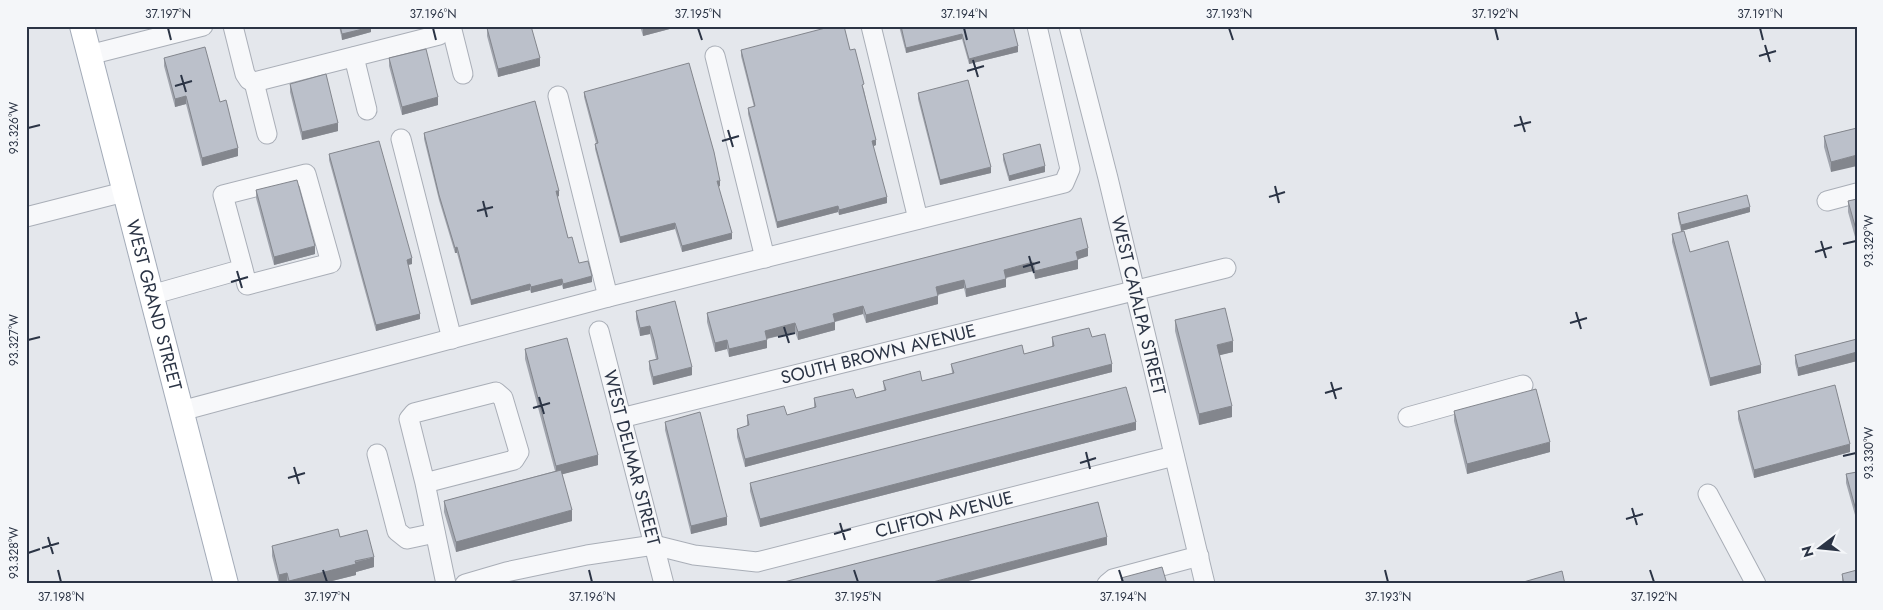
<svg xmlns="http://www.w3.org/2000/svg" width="1883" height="610" font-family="Jost,sans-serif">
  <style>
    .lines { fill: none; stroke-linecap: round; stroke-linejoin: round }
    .minor-casing { stroke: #a9aeb7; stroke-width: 21 }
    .major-casing { stroke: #a3abb8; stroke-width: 26 }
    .minor { stroke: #f7f8fa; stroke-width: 19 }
    .major { stroke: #fff; stroke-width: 24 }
    .wall { fill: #a1a5ae }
    .shaded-wall { fill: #83868d }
    .building { fill: #bbc0ca; stroke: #83868d }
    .ticks { fill: none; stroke: #2b3445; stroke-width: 2 }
    .labels { text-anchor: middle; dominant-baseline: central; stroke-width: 4; stroke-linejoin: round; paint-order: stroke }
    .street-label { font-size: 18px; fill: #2b3445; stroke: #f4f6f9 }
    .neatline { fill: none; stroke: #2b3445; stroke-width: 2 }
    .ticks-label { font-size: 12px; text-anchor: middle; fill: #2b3445 }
  </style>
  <rect width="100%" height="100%" fill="#e4e7ec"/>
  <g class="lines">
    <defs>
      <g id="minor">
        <path d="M233,26L245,74L249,80L254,82L439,35L448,26"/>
        <path d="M451,26L463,74"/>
        <path d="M871,26L918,219"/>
        <path id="s1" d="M1069,26L1108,178L1205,584"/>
        <path d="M89,55L203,26"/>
        <path d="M715,56L765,258"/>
        <path d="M354,57L367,110"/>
        <path d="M254,82L267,134"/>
        <path d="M558,96L608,297"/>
        <path d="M401,139L452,339"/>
        <path d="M1827,201L1857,193"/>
        <path d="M26,217L124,192"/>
        <path d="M151,295L243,269L223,195L306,174L331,263L247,285L243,269"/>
        <path id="s2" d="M599,331L664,584"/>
        <path d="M181,411L608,297L1064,183L1070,169L1037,26"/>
        <path d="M1408,417L1523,385"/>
        <path id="s3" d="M621,418L1226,268"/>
        <path d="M377,454L397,531L407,539L435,533"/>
        <path d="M425,483L514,460L519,452L503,398L496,392L414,413L409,419L425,483L446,584"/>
        <path d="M1708,494L1756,584"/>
        <path id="s4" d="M465,584L506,572L587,555L654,545L694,555L757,562L1174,456"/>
        <path d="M1107,584L1113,579L1199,556"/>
      </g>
      <g id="major">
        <path id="s5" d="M82,26L226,584"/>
      </g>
    </defs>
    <use href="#minor" class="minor-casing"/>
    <use href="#major" class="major-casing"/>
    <use href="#minor" class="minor"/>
    <use href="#major" class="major"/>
  </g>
  <path class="wall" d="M339,26H371V32L342,40Z
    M640,26H681L643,36Z
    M899,26H1013L1018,52L969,64L962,39L906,53Z
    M487,28L540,66L498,77L487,36Z
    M741,50H850L864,90L876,145L873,146L887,203L839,215L838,212L777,228L748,114V108L754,107L741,56Z
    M164,58L220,102L238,156L202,166L186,104L175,107L164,66Z
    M389,58L438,105L402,115L389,66Z
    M290,84L338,131L302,140L290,92Z
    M584,92L720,186L718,187L732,239L682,252L675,229L620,243L595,149V144L596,143L584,97Z
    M918,93L991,173L940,185L918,99Z
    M1857,128L1831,172L1824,147V136Z
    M424,133L559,196L557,197L568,238L579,263L592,282L563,289L562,285L531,293L530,290L471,305L457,253H455L439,200L424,139Z
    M329,154L412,264L408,265L420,319L376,331L329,160Z
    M1003,154L1045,172L1009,181L1003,160Z
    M256,190L315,254L274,265L256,198Z
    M1857,199V244L1848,212V201Z
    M1750,212L1681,231L1678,218V213Z
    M1081,218L1088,256L1078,259V269L1035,279L1033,271L1006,278V287L966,297L964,288L938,295V304L866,323L863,314L835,322V330L798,340L795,332L767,339V348L729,357L727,349L715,352L707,322V313Z
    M1672,234L1690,252L1761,373L1710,386L1672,242Z
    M636,311L692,375L653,385L649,369V361L656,359L650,334L640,336L636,319Z
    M1175,320L1233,352L1219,355L1232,417L1199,425L1175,331Z
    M1052,337H1092L1112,372L745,467L737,437V429L747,426V415H787L814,408V398H856L884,390L883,381H922L952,373L951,364L1024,354L1052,347Z
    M1857,339V361L1798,376L1795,363V355Z
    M525,349L598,465L562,474L572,521L456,552L444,512V501L555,471L525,359Z
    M1454,411L1550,452L1467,474L1454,421Z
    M1738,411L1850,452L1754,478L1738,419Z
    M665,422L727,525L691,534L665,430Z
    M1136,430L760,527L750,491V483Z
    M1857,472V522L1846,483V474Z
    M340,537L374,567L356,572V575L320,584H279L272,556V546Z
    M1842,574L1857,584H1842Z"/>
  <path class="shaded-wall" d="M643,26H681L643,36Z
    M371,27V32L342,40V34Z
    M962,34V39L906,53V48Z
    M1018,46V52L969,64V59Z
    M540,58V66L498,77V69Z
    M186,96V104L175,107V99Z
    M438,97V105L402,115V107Z
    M338,123V131L302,140V132Z
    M876,140V145L872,147V141Z
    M238,148V156L202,166V158Z
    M1857,155V166L1831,172V162Z
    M1045,166V172L1009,181V176Z
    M991,167V173L940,185V180Z
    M717,181H720V186L717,187Z
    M556,191H559V196L556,197Z
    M887,197V203L839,215V210Z
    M838,206V212L777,228V222Z
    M1750,207V212L1681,231V225Z
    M675,223V229L620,243V237Z
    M732,233V239L682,252V246Z
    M315,246V254L274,265V257Z
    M457,247V253H455V248Z
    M1088,248V256L1076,260V252Z
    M412,258V264L407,265V260Z
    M1078,260V269L1035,279V271Z
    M1033,262V271L1004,278V270Z
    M592,276V282L563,289V284Z
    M562,279V285L531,293V287Z
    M1006,279V287L966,297V289Z
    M964,280V288L936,295V287Z
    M530,284V290L471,305V300Z
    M938,296V304L866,323V315Z
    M863,306V314L833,322V314Z
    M420,314V319L376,331V325Z
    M835,322V330L798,340V332Z
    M795,323V332L765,339V331Z
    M650,326V334L640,336V328Z
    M727,340V349L715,352V343Z
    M767,340V348L729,357V349Z
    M1233,341V352L1217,356V345Z
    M1857,352V361L1798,376V368Z
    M1112,364V372L745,467V459Z
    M1761,365V373L1710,386V378Z
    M692,367V375L653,385V377Z
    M1232,406V417L1199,425V414Z
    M1136,422V430L760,527V519Z
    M1550,442V452L1467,474V464Z
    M1850,444V452L1754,478V470Z
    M598,455V465L556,476V466Z
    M572,510V521L456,552V542Z
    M727,517V525L691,534V526Z
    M1107,537V545L957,584H925Z
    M374,557V567L356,572V575L320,584H289V581Z
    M287,573V584H279V575Z"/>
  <path class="building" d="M340,26H371V27L342,34Z
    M494,26H531L540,58L498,69L487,28Z
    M833,26H844L850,50L855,49L864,84L862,85L876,140L872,141L887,197L839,210L838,206L777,222L748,108L755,106L741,50Z
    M901,26H1013L1018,46L969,59L962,34L906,48Z
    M205,47L220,102L226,100L238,148L202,158L186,96L175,99L164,58Z
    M426,49L438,97L402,107L389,58Z
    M689,63L714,152L720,181H717L732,233L682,246L675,223L620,237L595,144L598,143L584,92Z
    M326,74L338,123L302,132L290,84Z
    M968,80L991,167L940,180L918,93Z
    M535,101L559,191H556L568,238L572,237L579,263L588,261L592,276L563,284L562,279L531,287L530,284L471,300L457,247L455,248L439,195L424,133Z
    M1857,128V155L1831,162L1824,136Z
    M379,141L412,258L407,260L420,314L376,325L329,154Z
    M1040,144L1045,166L1009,176L1003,154Z
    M297,180L315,246L274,257L256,190Z
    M1747,195L1750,207L1681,225L1678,213Z
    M1857,199V233L1848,201Z
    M1081,218L1088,248L1076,252L1078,260L1035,271L1033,262L1004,270L1006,279L966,289L964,280L936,287L938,296L866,315L863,306L833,314L835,322L798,332L795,323L765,331L767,340L729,349L727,340L715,343L707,313Z
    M1684,231L1690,252L1728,241L1761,365L1710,378L1672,234Z
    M675,301L692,367L653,377L649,361L658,359L654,340L650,326L640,328L636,311Z
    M1225,308L1233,341L1217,345L1232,406L1199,414L1175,320Z
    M1089,328L1092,337L1105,334L1112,364L745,459L737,429L749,425L747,415L784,406L787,415L816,407L814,398L853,389L856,398L886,390L883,381L920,371L922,381L954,373L951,364L1022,345L1024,354L1054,346L1052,337Z
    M567,338L598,455L556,466L525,349Z
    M1857,339V352L1798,368L1795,355Z
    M1835,385L1850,444L1754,470L1738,411Z
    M1126,387L1136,422L760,519L750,483Z
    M1536,389L1550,442L1467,464L1454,411Z
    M700,412L727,517L691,526L665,422Z
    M561,470L572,510L456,542L444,501Z
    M1857,472V514L1846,474Z
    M1098,502L1107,537L925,584H776Z
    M338,529L340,537L367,530L374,557L355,561L356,564L289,581L287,573L279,575L272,546Z
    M1162,567L1167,584H1123L1121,578Z
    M1857,570V584H1844L1842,574Z
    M1562,571L1565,584H1520V583Z"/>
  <path class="ticks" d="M168,28L171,40M433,28L436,40M698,28L702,40M964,28L967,40M1229,28L1233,40M1495,28L1498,40M1760,28L1763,40M1765,45L1770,62M1759,56L1776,51M973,60L978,77M967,71L984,66M181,75L186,92M175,86L192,81M1520,116L1525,132M1514,126L1531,122M28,128L40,125M728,130L733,147M722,141L739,136M1275,186L1279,203M1269,197L1285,192M483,201L487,217M477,211L493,207M1821,241L1826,258M1843,244L1856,241M1815,252L1832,247M1029,256L1034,273M1023,267L1040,262M237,271L242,288M231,282L248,277M1576,312L1581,329M1570,323L1587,318M784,327L789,343M778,337L795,333M28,340L40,337M1331,382L1336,399M1325,393L1342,388M539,397L544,414M533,408L550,403M1086,452L1090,469M1843,456L1856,453M1080,463L1096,458M294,467L299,484M288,478L305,473M1632,508L1637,525M1626,519L1643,514M840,523L845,540M834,534L851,529M48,537L53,554M42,548L59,543M28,553L40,549M58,570L61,582M323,570L327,582M589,570L592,582M854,570L858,582M1119,570L1123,582M1385,570L1388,582M1650,570L1654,582"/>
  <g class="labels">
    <g class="street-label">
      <text stroke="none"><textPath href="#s5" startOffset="288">WEST GRAND STREET</textPath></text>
      <text stroke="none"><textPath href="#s1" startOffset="288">WEST CATALPA STREET</textPath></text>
      <text stroke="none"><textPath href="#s3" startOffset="265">SOUTH BROWN AVENUE</textPath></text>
      <text stroke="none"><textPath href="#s2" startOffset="131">WEST DELMAR STREET</textPath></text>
      <text stroke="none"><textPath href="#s4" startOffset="491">CLIFTON AVENUE</textPath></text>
    </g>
  </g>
  <rect width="1883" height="610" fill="none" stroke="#f4f6f9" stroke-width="55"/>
  <g transform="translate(1820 548) rotate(254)" stroke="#f4f6f9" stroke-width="4" paint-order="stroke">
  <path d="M0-4L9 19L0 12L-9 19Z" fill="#2b3445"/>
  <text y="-8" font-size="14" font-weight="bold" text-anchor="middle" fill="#2b3445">N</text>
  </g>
  <rect x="28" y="28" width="1828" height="554" class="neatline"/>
  <g class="ticks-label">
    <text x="168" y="18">37.197°N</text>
    <text x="433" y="18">37.196°N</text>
    <text x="698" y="18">37.195°N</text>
    <text x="964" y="18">37.194°N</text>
    <text x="1229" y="18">37.193°N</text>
    <text x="1495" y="18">37.192°N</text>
    <text x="1760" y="18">37.191°N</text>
    <text transform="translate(14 128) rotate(-90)" y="4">93.326°W</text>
    <text transform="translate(1869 241) rotate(-90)" y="4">93.329°W</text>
    <text transform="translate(14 340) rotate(-90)" y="4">93.327°W</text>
    <text transform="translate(1869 453) rotate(-90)" y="4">93.330°W</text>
    <text transform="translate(14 553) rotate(-90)" y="4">93.328°W</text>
    <text x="61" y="601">37.198°N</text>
    <text x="327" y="601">37.197°N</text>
    <text x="592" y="601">37.196°N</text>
    <text x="858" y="601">37.195°N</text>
    <text x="1123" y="601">37.194°N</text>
    <text x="1388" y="601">37.193°N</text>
    <text x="1654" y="601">37.192°N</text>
  </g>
</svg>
